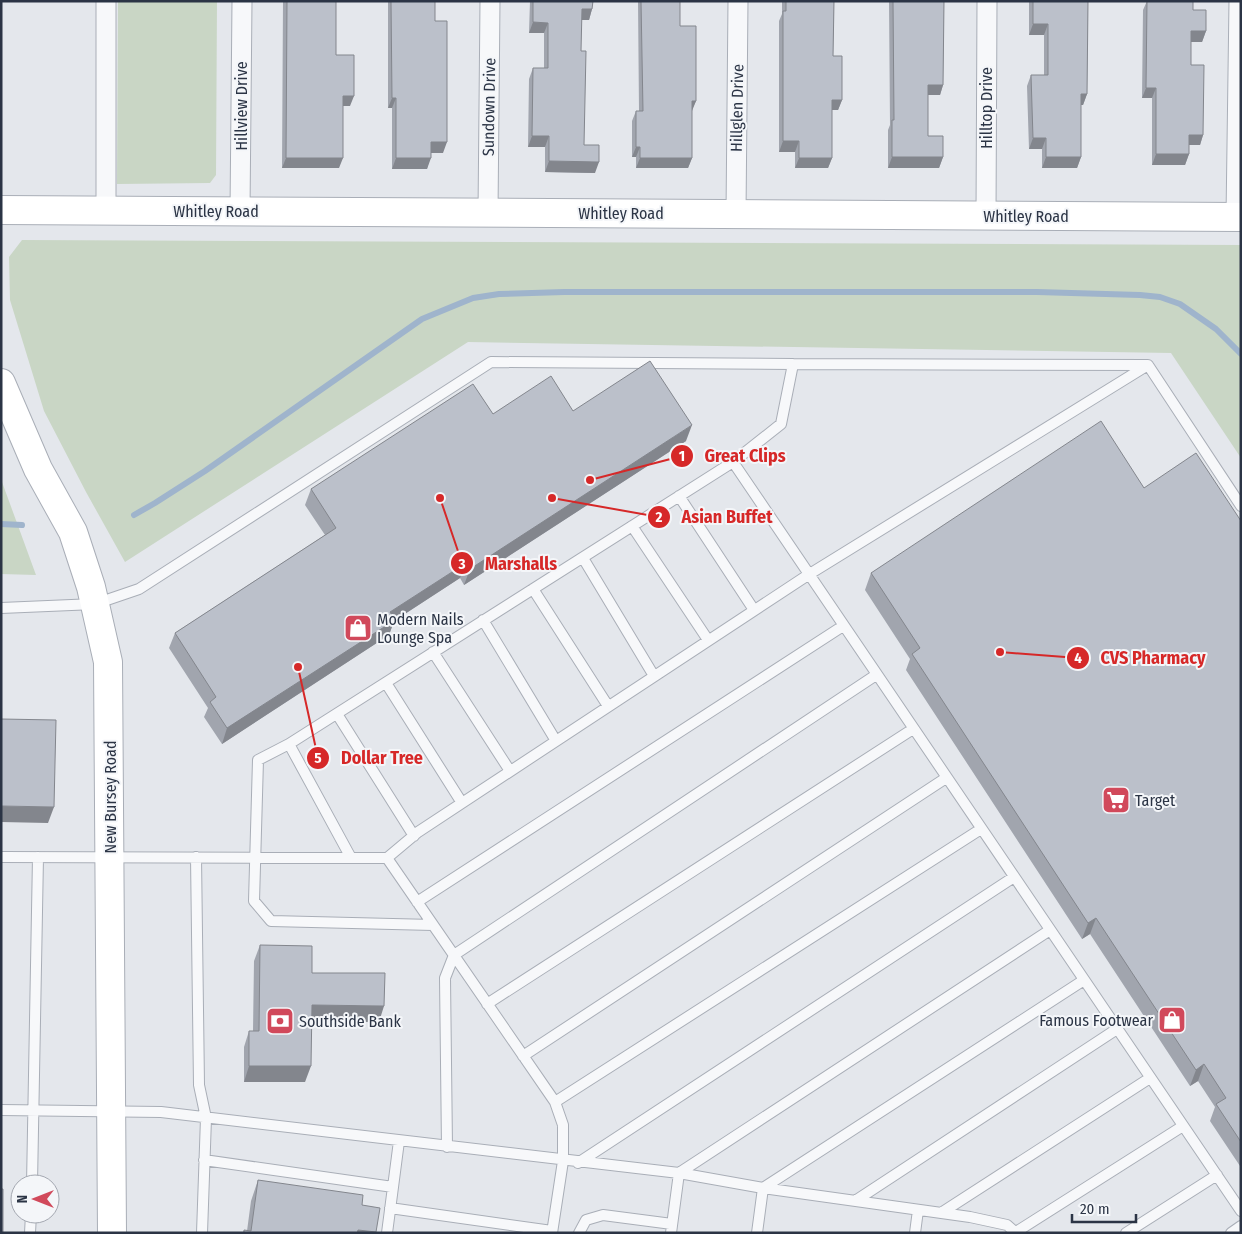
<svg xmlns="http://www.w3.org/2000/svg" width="1242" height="1234" font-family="'Fira Sans Condensed',sans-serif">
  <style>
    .green { fill: #c9d6c5 }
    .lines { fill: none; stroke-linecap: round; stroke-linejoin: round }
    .stream { stroke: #9fb4cc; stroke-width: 6 }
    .lane-casing { stroke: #a9aeb7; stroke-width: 12 }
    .street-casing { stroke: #a9aeb7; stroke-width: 21 }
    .secondary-casing { stroke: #a9aeb7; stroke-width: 30 }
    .lane { stroke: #f7f8fa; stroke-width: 10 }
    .street { stroke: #f7f8fa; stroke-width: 19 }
    .secondary { stroke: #fff; stroke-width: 28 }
    .wall { fill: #a1a5ae }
    .shaded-wall { fill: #83868d }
    .building { fill: #bbc0ca; stroke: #83868d }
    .labels { text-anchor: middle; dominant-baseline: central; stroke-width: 4; stroke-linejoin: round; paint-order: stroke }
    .street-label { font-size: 16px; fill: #2b3445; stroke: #f4f6f9 }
    .poi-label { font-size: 16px; fill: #2b3445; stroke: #f4f6f9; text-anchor: start }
    .leader { fill: none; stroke: #d62828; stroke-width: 2 }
    .callout-dot { fill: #d62828; stroke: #f4f6f9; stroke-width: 2 }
    .mark-label { font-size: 15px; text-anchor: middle; font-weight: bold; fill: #fff }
    .callout-label { font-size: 18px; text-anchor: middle; font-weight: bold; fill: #d62828; stroke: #f4f6f9; stroke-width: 4; stroke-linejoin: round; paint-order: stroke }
  </style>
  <rect width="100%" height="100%" fill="#e4e7ec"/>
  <path class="green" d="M118,1H217L216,175L210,183L117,184Z
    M22,240L1241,245V458L1171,353L468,342L125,562L86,492L44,411L10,300L9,257Z
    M1,482H2L36,575L1,574Z"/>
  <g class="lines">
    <path class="stream" d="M134,515L155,503L205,471L422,319L473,298L499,294L564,292H1037L1140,295L1160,297L1180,304L1216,329L1241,354
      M1,524L22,525"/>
    <defs>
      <path id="lane" d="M793,364L1148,365L1241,506
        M733,462L1241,1211
        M679,496L754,610
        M632,526L708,640
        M583,558L654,676
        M533,589L608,706
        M1,608L95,604L139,589L491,362L793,364L781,424L733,462L289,744
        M483,620L556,741
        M433,652L510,771
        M386,683L462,803
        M337,714L414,836
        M350,856L289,744L258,760L254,901L271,921L433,925
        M1,857L387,858L555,1102L563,1125V1161L552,1233
        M196,857L199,1085L206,1118L202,1233
        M387,858L418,832L808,575L1148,365
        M417,902L843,626
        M487,1004L913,729
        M523,1056L946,778
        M555,1102L981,829
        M1,1110L161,1112L679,1173L763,1188L970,1217L1007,1225L1016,1233
        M447,1147L445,978L454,955L876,675
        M204,1160L393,1187
        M578,1163L1014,877
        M32,1184L38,857
        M855,1201L1117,1029
        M390,1208L552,1231
        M941,1213L1150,1078
        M1016,1232L1183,1126
        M30,1233L31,1214
        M387,1233L399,1141
        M579,1233L586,1220L603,1215L672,1224
        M671,1233L679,1173L1050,930
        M757,1233L763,1188L1084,980
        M915,1233L918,1210
        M1126,1233L1217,1175
        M1231,1233L1241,1226"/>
      <path id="street" d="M106,210V1
        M240,211L242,1
        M488,213L490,1
        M736,214L738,1
        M986,215L987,1
        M1236,217L1239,1"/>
      <path id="secondary" d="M1,210L1241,217
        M1,383L38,469L73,532L91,587L108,662L112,1233"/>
    </defs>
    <use href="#lane" class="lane-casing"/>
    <use href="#street" class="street-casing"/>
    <use href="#secondary" class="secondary-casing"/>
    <use href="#lane" class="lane"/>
    <use href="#street" class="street"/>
    <use href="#secondary" class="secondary"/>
  </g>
  <path class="wall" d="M283,1H336V55L350,106H343L339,168H282Z
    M388,1H435V21L443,153H431L427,169H392V108H388Z
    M530,1H593L592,9L589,20H581V51L584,145L595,173L545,172V147H528L529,79L533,68H544V33H529Z
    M638,1H680V26L696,101L692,109V158L688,168H636V157H632V121L636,111H639Z
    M782,1H834L833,56L842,100L838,110H832V158L828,168H795V152H779V21L782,14Z
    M889,1H944L943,85L940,95H928V136L943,157L939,168H888V130L890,125Z
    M1029,1H1088L1087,94L1083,105H1081V157L1077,168H1042V149H1029L1027,86L1031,75H1044V35H1029Z
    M1147,1L1193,10L1206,31L1202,42H1191V65L1203,135L1200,145H1189V154L1185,165H1152V98H1142L1143,10Z
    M573,411L686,441L464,585L460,578L394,621L389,635L222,744L204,717L208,708L169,648L175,633L325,535L305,505L311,489L493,414Z
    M1144,488L1241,521V1166H1240L1210,1121L1215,1107L1198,1081L1190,1086L1090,934L1082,939L906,670L910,659L865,590L871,573Z
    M260,945L312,973L379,1022L311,1021L305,1082H244V1047L249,1031H253L254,961Z
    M258,1180L362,1205L376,1233H243L244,1230L247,1231L251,1201Z"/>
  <path class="shaded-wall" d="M582,9H592L589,20H578Z
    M533,22L548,23L544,33H529Z
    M1033,24H1048L1044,35H1029Z
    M1191,31H1206L1202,42H1187Z
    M928,85H943L940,95H924Z
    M1146,88H1156L1152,98H1142Z
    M1081,94H1087L1083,105H1077Z
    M343,96H354L350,106H339Z
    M392,98H396L392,108H388Z
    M832,100H842L838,110H828Z
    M692,101H696L692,111Z
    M1189,135H1203L1200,145H1185Z
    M532,136H549L545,147H528Z
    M1033,138H1046L1042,149H1029Z
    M783,141H799L795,152H779Z
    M431,142H447L443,153H427Z
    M636,147H640L636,157H632Z
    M1156,154H1189L1185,165H1152Z
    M892,157H943L939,168H888Z
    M1046,157H1081L1077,168H1042Z
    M286,158H343L339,168H282Z
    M396,158H431L427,169H392Z
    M640,158H692L688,168H636Z
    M799,158H832L828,168H795Z
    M549,161L599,162L595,173L545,172Z
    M692,425L686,441L464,585L470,569Z
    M466,563L460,578L394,621L389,635L222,744L227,728L390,612Z
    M1,806L54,807L48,823L1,822Z
    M1096,918L1090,934L1082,939L1088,923Z
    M312,1005L384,1006L379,1022L306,1021Z
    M1204,1064L1198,1081L1190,1086L1196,1070Z
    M249,1066H311L305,1082H244Z
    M358,1230L376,1232L357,1233Z"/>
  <path class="building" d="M287,1H336V55H354V96H343V158H286Z
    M391,1H435V21H447V142H431V158H396V98H392Z
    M533,1H593L592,9H582L581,51H586L584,145H599V162L549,161V136H532L533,68H548V23L533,22Z
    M641,1H680V26H696V101H692V158H640V147H636V111H643Z
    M786,1H834L833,56H842V100H832V158H799V141H783V11H786Z
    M893,1H944L943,85H928V136H943V157H892V120H894Z
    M1033,1H1088L1087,94H1081V157H1046V138H1033L1031,75H1048V24H1033Z
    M1147,1H1193V10H1206V31H1191V65H1204L1203,135H1189V154H1156V88H1146Z
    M650,361L692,425L470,569L466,563L390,612L395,620L227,728L210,702L216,697L175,633L336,528L311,489L473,384L493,414L551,376L573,411Z
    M1101,421L1144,488L1196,453L1241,521V1142L1216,1104L1226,1098L1204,1064L1196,1070L1096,918L1088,923L912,654L920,648L871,573Z
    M1,719L56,720L54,807L1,806Z
    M260,945L312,946V973H385L384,1006L312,1005L311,1066H249V1031H259Z
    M258,1180L363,1195L362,1205L380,1208L376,1232L358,1230L357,1233H244V1230L251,1231Z
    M1,1189H3V1233H1Z"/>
  <defs>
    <symbol id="shop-square" viewBox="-11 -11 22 22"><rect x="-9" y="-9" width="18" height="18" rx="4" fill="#d1495b" stroke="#f4f6f9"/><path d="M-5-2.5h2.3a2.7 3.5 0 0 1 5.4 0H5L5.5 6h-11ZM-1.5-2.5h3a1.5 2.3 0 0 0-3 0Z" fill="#fff"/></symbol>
    <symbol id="supermarket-square" viewBox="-11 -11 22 22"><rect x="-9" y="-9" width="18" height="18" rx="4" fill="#d1495b" stroke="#f4f6f9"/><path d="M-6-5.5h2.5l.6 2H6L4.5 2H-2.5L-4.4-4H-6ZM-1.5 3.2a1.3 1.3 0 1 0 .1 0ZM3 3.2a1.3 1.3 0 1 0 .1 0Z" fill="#fff"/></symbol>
    <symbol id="bank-square" viewBox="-11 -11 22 22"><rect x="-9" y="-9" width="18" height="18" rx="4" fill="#d1495b" stroke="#f4f6f9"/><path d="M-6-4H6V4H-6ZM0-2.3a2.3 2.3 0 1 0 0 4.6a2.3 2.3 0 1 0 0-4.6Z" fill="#fff"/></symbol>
  </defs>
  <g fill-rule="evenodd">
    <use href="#shop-square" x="342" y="612" width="32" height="32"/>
    <use href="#supermarket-square" x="1100" y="784" width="32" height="32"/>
    <use href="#shop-square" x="1156" y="1004" width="32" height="32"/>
    <use href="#bank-square" x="264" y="1005" width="32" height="32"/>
  </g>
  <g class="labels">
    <g class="street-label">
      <text transform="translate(241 106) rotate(-90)">Hillview Drive</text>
      <text transform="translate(489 107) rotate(-89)">Sundown Drive</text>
      <text transform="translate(737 108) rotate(-89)">Hillglen Drive</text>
      <text transform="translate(986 108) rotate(-90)">Hilltop Drive</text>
      <text x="216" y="211">Whitley Road</text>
      <text x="621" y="213">Whitley Road</text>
      <text x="1026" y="216">Whitley Road</text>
      <text transform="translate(110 797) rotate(-90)">New Bursey Road</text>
    </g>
    <g class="poi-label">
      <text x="377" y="619">Modern Nails<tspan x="377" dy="18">Lounge Spa</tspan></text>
      <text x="1135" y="800">Target</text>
      <text x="1153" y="1020" text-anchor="end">Famous Footwear</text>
      <text x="299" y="1021">Southside Bank</text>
    </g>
  </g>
  <path class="leader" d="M590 480L682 456M552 498L659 517M440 498L462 563M1000 652L1078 658M298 667L318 758"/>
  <g class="callout-dot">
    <circle cx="590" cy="480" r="5"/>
    <circle cx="552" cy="498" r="5"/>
    <circle cx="440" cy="498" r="5"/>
    <circle cx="1000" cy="652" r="5"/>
    <circle cx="298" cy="667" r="5"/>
    <circle cx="682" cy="456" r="12"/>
    <circle cx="659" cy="517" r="12"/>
    <circle cx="462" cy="563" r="12"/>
    <circle cx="1078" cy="658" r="12"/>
    <circle cx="318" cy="758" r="12"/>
  </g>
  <g class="mark-label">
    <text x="682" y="461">1</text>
    <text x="659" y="522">2</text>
    <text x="462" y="569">3</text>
    <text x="1078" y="663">4</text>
    <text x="318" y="763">5</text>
  </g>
  <g class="callout-label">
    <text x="745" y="462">Great Clips</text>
    <text x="727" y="523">Asian Buffet</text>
    <text x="521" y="570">Marshalls</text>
    <text x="1153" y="664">CVS Pharmacy</text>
    <text x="382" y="764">Dollar Tree</text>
  </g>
  <rect width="1242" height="1234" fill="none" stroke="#2b3445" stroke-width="5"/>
  <g transform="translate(35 1199) rotate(270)"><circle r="24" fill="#f4f6f9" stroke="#a4a8b1"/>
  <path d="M0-4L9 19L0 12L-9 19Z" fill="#d1495b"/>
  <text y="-8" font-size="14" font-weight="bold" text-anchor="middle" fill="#2b3445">N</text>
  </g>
  <path d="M1072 1214v8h64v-8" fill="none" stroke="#2b3445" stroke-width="2.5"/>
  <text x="1080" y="1214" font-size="15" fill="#2b3445" stroke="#f4f6f9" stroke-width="4" paint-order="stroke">20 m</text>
</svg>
